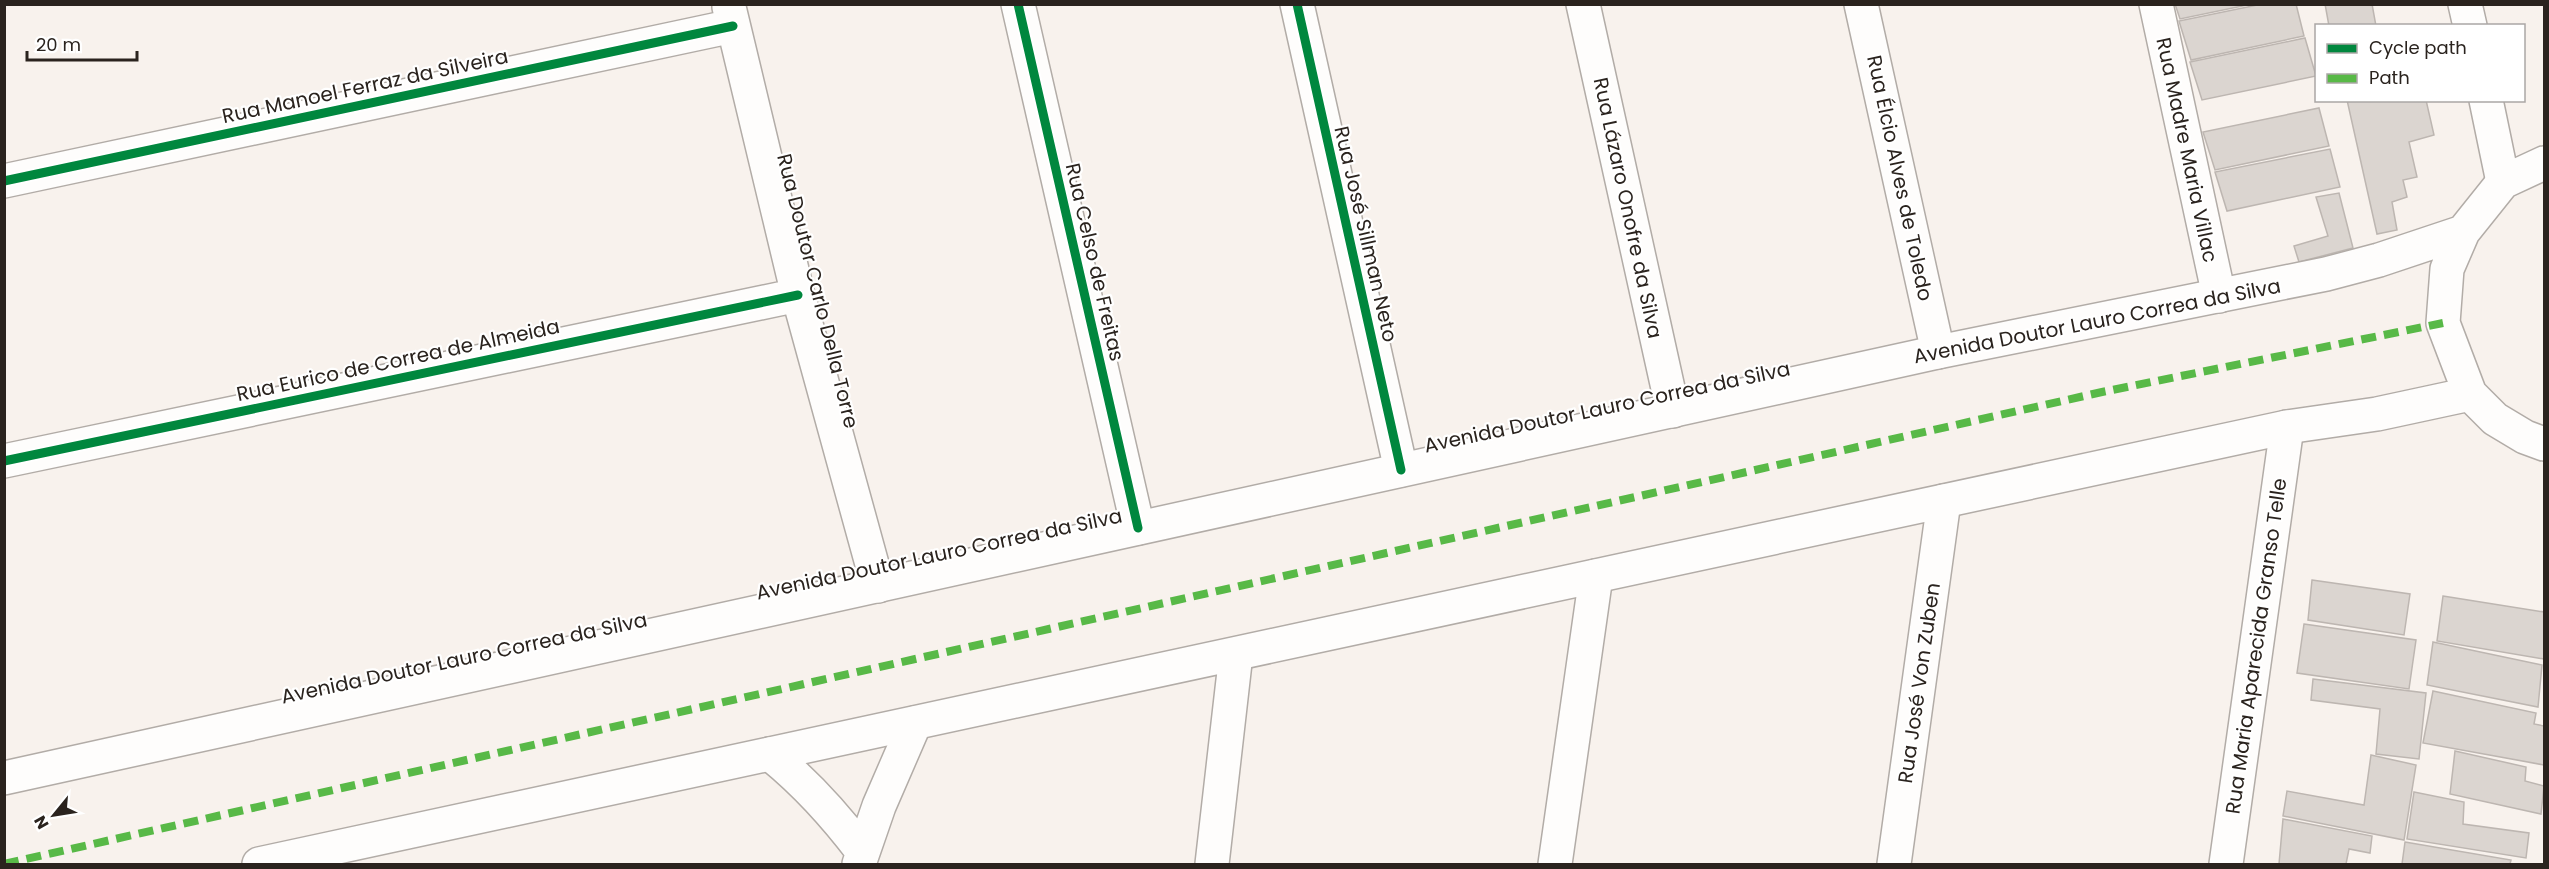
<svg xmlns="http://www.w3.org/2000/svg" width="2549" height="869" font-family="Poppins,sans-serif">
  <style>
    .building { fill: #dbd5d0; stroke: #bdb6b1; stroke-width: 1.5 }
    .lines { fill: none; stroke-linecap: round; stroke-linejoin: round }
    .minor-casing { stroke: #b2aca7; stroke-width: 36 }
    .secondary-casing { stroke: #b2aca7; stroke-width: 36 }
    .minor { stroke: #fefdfc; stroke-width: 33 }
    .secondary { stroke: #fefdfc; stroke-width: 33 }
    .quiet { stroke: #58b947; stroke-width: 8; stroke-dasharray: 15 8; stroke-linecap: butt }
    .cycleway-casing { stroke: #fff; stroke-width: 13 }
    .cycleway { stroke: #00873e; stroke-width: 9 }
    .labels { text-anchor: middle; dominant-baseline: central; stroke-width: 4.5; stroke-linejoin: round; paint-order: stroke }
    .street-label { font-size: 20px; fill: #2a231e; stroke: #fff }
  </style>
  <rect width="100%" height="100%" fill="#f8f2ed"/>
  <path class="building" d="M2175,4H2252L2180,19Z
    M2262,4H2296L2304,36L2191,60L2179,21Z
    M2325,4H2372L2376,26H2329Z
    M2305,38L2316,76L2202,100L2190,62Z
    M2347,100H2426L2434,135L2409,142L2417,177L2403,180L2407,197L2392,202L2397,230L2377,234Z
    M2319,108L2329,146L2215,170L2203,132Z
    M2330,149L2340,187L2227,211L2215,172Z
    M2339,193L2353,248L2299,262L2294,246L2328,236L2316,197Z
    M2312,580L2410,594L2404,635L2308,620Z
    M2443,596L2544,612V659L2437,641Z
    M2304,624L2416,640L2409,689L2297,673Z
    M2433,642L2542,665L2538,707L2427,685Z
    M2313,679L2426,693L2419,759L2376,754L2380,709L2311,700Z
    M2433,691L2536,713L2534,724L2544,726V765L2423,743Z
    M2455,751L2526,767L2525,781L2544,786L2541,814L2450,794Z
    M2371,755L2416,765L2404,840L2283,816L2287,791L2364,805Z
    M2414,792L2464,802L2463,824L2529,833L2526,858L2407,839Z
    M2283,819L2372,836L2370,853L2349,849L2346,864H2279Z
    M2405,842L2511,860L2510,864H2402Z"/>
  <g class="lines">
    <defs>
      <path id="minor" d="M1018,4L1138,528
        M1297,4L1401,470
        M1583,4L1673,411
        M1861,4L1938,352
        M2156,4L2219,296
        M2465,4L2470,26
        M729,7L798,295L878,586
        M2486,100L2503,182
        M4,181L733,26
        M4,461L798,295
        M770,754C806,783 834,814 862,851
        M859,864L879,806L915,723
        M1212,864L1236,654
        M1555,864L1596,576
        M1894,864L1944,501
        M2226,864L2287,427"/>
      <path id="secondary" d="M2544,163L2503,182L2463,232L2447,269L2443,323L2470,394L2495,419L2525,437L2544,444
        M4,778L1938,352L2326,274L2379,260L2463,232
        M259,864L2287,427L2377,414L2470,394"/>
    </defs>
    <use href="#minor" class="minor-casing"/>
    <use href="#secondary" class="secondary-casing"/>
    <use href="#minor" class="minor"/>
    <use href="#secondary" class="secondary"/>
    <path class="quiet" d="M4,864L2102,392L2443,323"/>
    <defs>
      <path id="cycleway" d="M1018,4L1138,528
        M1297,4L1401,470
        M4,181L733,26
        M4,461L798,295"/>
    </defs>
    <use href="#cycleway" class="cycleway-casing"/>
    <use href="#cycleway" class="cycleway"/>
  </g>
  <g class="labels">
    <g class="street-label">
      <text transform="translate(365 86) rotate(-12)">Rua Manoel Ferraz da Silveira</text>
      <text transform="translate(2187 150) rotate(78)">Rua Madre Maria Villac</text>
      <text transform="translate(1900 178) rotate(78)">Rua Élcio Alves de Toledo</text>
      <text transform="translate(1628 208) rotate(78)">Rua Lázaro Onofre da Silva</text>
      <text transform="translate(1366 234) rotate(77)">Rua José Sillman Neto</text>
      <text transform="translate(1095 262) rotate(77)">Rua Celso de Freitas</text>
      <text transform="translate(818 291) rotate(76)">Rua Doutor Carlo Della Torre</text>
      <text transform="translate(2097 321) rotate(-11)">Avenida Doutor Lauro Correa da Silva</text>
      <text transform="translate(398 360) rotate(-12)">Rua Eurico de Correa de Almeida</text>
      <text transform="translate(1607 407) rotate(-12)">Avenida Doutor Lauro Correa da Silva</text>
      <text transform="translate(939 554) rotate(-12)">Avenida Doutor Lauro Correa da Silva</text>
      <text transform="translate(2256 646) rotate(-82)">Rua Maria Aparecida Granso Telle</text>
      <text transform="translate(464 658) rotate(-12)">Avenida Doutor Lauro Correa da Silva</text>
      <text transform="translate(1919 683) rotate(-82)">Rua José Von Zuben</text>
    </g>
  </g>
  <rect width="2549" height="869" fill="none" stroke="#2a231e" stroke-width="12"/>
  <rect x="2315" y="24" width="210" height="78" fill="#ffffff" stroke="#aaa7a5" stroke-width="1.5"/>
  <rect x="2327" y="44" width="30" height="9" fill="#00873e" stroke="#aaa7a5" stroke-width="1.5"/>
  <text x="2369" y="54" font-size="18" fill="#2a231e">Cycle path</text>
  <rect x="2327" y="74" width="30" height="9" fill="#58b947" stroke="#aaa7a5" stroke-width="1.5"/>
  <text x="2369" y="84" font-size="18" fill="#2a231e">Path</text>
  <g transform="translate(54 815) rotate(240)" stroke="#ffffff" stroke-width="4.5" paint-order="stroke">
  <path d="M0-4.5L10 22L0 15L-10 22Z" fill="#2a231e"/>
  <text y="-9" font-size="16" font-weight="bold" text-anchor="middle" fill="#2a231e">N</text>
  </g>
  <path d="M27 51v9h110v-9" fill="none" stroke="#2a231e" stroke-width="3"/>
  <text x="36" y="51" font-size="18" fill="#2a231e" stroke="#ffffff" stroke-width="4.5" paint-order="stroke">20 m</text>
</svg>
